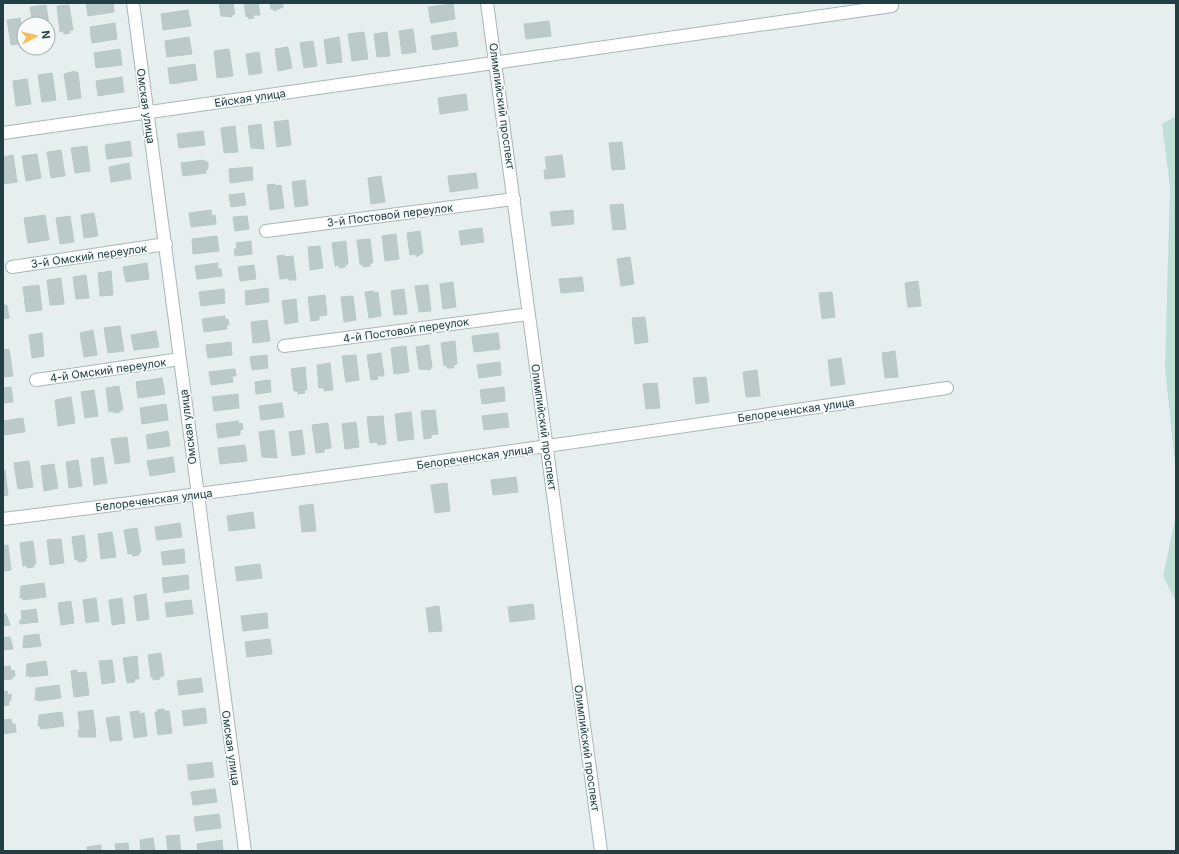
<svg xmlns="http://www.w3.org/2000/svg" width="1179" height="854" font-family="Inter,sans-serif">
  <style>
    .green { fill: #bee0d5 }
    .building { fill: #bbcac9; stroke: #b8c9c9 }
    .lines { fill: none; stroke-linecap: round; stroke-linejoin: round }
    .street-casing { stroke: #a8b6b7; stroke-width: 14 }
    .street { stroke: #fff; stroke-width: 12 }
    .labels { text-anchor: middle; dominant-baseline: central; stroke-width: 3.5; stroke-linejoin: round; paint-order: stroke }
    .street-label { font-size: 11px; fill: #233e42; stroke: #f7fbfa }
  </style>
  <rect width="100%" height="100%" fill="#e6efee"/>
  <path class="green" d="M1176,116V474L1165,368L1170,187L1162,124Z
    M1176,515V602L1163,576Z"/>
  <path class="building" d="M86,3H113L114,12L88,16Z
    M219,3H233L235,14L232,15V17L221,16Z
    M244,3H258L260,15H253L254,18L249,19L248,16L246,17Z
    M270,3H283V7L274,11V9H271Z
    M453,4L455,19L431,23L428,7Z
    M46,5L50,32H48V24H33L30,7Z
    M69,5L73,30H70V33L64,34L63,31L60,32L57,6Z
    M188,10L191,26L163,30L161,14Z
    M20,18L24,43L11,45L7,20Z
    M549,21L551,36L526,39L524,24Z
    M115,23L117,39L92,43L90,27Z
    M413,29L416,52L402,54L399,31Z
    M364,32L368,59L352,61L348,34Z
    M387,32L390,56L377,57L374,34Z
    M456,32L458,46L433,50L431,36Z
    M189,37L192,54L167,57L165,41Z
    M339,37L342,62L327,64L324,40Z
    M313,41L317,66L304,68L300,43Z
    M288,47L292,68L278,71L275,49Z
    M120,49L122,65L96,68L94,53Z
    M229,49L233,76L217,78L214,51Z
    M259,52L262,73L249,75L246,54Z
    M195,64L197,80L170,84L168,68Z
    M75,71V73L78,72L81,98L68,100L64,74Z
    M52,73L56,100L42,102L38,75Z
    M122,77L124,92L98,96L96,81Z
    M27,79L31,104L16,106L13,81Z
    M466,94L468,110L440,114L438,98Z
    M288,120L291,145L277,147L274,122Z
    M261,124L264,149L251,148L248,126Z
    M235,126L238,152L224,153L221,128Z
    M203,131L205,145L179,148L177,134Z
    M130,141L132,156L107,159L105,145Z
    M622,142L625,169L612,170L609,143Z
    M87,146L90,171L75,173L71,148Z
    M61,150L65,176L51,178L47,152Z
    M37,154L41,178L26,181L22,156Z
    M13,155L17,182L3,184V157Z
    M562,155L565,177L545,179L544,170H547L545,157Z
    M204,160L205,162H208V169L206,170V173L183,176L181,163Z
    M129,163L131,179L111,182L109,167Z
    M252,167L253,180L230,183L229,169Z
    M476,173L478,188L450,192L448,176Z
    M381,176L385,202L371,204L368,178Z
    M305,180L308,205L295,207L292,182Z
    M275,184V186L281,185L284,208L270,210L267,185Z
    M244,193L246,205L231,207L229,195Z
    M623,204L626,229L613,230L610,205Z
    M211,210L212,216L215,215L216,224L191,227L189,213Z
    M573,210L574,224L552,226L550,212Z
    M94,213L98,236L84,238L81,215Z
    M45,215L49,240L28,243L24,218Z
    M70,216L74,242L60,244L56,218Z
    M247,216L249,229L235,231L233,217Z
    M482,228L484,242L461,245L459,231Z
    M420,231L423,253L416,257V254L410,255L407,233Z
    M396,234L399,259L385,261L382,236Z
    M217,236L219,251L193,254L192,239Z
    M370,239L373,263H370V266L363,267V264L360,265L357,240Z
    M251,241L252,254L235,256L234,249H237L236,243Z
    M346,241L348,264L345,265V267L339,268V265L335,266L332,243Z
    M320,246L323,268L310,270L308,247Z
    M284,255V257L293,256L296,280H289L288,278L280,279L277,256Z
    M630,257L634,284L621,286L617,259Z
    M147,263L149,279L126,282L123,267Z
    M218,263V269H221L222,276L197,279L195,266Z
    M254,265L256,279L240,281L238,267Z
    M111,271L113,295L100,296L98,273Z
    M86,275L89,298L76,299L73,277Z
    M582,277L584,291L561,293L559,279Z
    M61,278L64,304L50,305L47,280Z
    M918,281L921,306L908,307L905,283Z
    M453,282L456,307L443,309L440,284Z
    M39,285L42,310L26,312L23,287Z
    M428,285L431,311L419,312L415,286Z
    M268,288L269,302L246,305L245,291Z
    M224,289L225,303L201,306L199,292Z
    M404,289L407,314L394,315L391,291Z
    M374,291V293L378,292L381,316L369,318L365,292Z
    M832,292L835,317L822,319L819,293Z
    M325,295L327,315L319,316V320L311,321L308,297Z
    M353,296L356,320L344,322L341,297Z
    M296,299L298,322L285,324L282,301Z
    M3,305H7L9,318L3,319Z
    M225,316V320L228,319L229,325H226L227,329L204,332L202,319Z
    M645,317L648,342L635,344L632,318Z
    M267,320L270,341L253,343L251,322Z
    M120,326L124,351L108,353L104,328Z
    M93,330L97,355L84,357L80,333Z
    M156,331L159,347L134,350L131,335Z
    M42,333L44,356L32,358L29,335Z
    M498,333L500,349L474,352L472,336Z
    M455,341L457,364L453,365L454,368H447V365L444,366L441,343Z
    M231,342L232,355L208,358L206,345Z
    M429,345L432,368H430V370L419,369L416,347Z
    M406,346L409,372L394,374L391,348Z
    M9,349L13,376L3,377V350Z
    M895,351L898,377L885,378L882,353Z
    M381,353L384,376H377L378,379L371,380L367,355Z
    M267,355L268,368L252,370L250,357Z
    M356,355L359,380L346,382L342,356Z
    M841,358L845,384L831,386L828,360Z
    M500,362L501,375L479,378L477,365Z
    M330,363L333,390L324,391V388H319L317,365Z
    M305,367L307,390H304L305,393L298,394V391H294L291,369Z
    M235,369L236,376H232L233,382L211,385L209,372Z
    M757,370L760,396L746,397L743,372Z
    M706,377L709,402L696,404L693,378Z
    M162,378L165,394L138,398L136,382Z
    M270,380L271,392L256,394L255,382Z
    M657,383L660,408L646,409L643,384Z
    M119,386L123,410H120V412L114,413L113,411L109,412L106,388Z
    M11,387L13,402L3,403V388Z
    M504,387L505,401L482,404L480,390Z
    M94,390L98,416L85,418L81,392Z
    M238,394L239,408L214,411L212,397Z
    M71,397L75,423L58,426L55,400Z
    M282,403L284,417L261,420L259,406Z
    M166,404L168,420L142,424L140,408Z
    M435,410L438,434L431,435V438L424,439L421,411Z
    M411,412L414,439L398,441L395,414Z
    M507,413L509,427L484,430L482,416Z
    M383,416L386,444L378,445L377,442L370,443L367,417Z
    M23,418L25,432L3,435V421Z
    M238,421L239,424L242,423L243,429L240,430V435L218,438L216,424Z
    M356,422L359,447L345,449L342,424Z
    M328,423L331,448L324,449V452L316,453L312,425Z
    M274,430L277,458L262,457L259,432Z
    M302,430L305,454L292,456L289,432Z
    M168,431L170,446L148,449L146,435Z
    M127,437L130,462L115,464L111,439Z
    M245,445L247,461L220,464L218,448Z
    M103,457L107,483L94,485L91,459Z
    M173,457L175,472L150,476L147,461Z
    M78,460L82,486L69,488L66,462Z
    M29,461L33,487L18,489L14,463Z
    M54,464L58,488L44,491L41,466Z
    M5,470L8,495L3,496V471Z
    M516,477L518,492L493,495L491,480Z
    M447,483L450,511L435,513L431,485Z
    M313,504L316,531L302,532L299,506Z
    M253,512L255,528L229,531L227,516Z
    M180,523L182,537L157,540L155,527Z
    M137,528L141,552H139V555L132,556V553L128,554L124,530Z
    M112,532L116,557L101,559L98,534Z
    M84,535L87,558H85L86,561L78,562V559L75,560L72,537Z
    M61,539L64,563L50,565L47,540Z
    M33,541L36,564H34V567L27,568V565L23,566L20,543Z
    M8,545L11,570L3,571V546Z
    M184,549L185,563L163,565L161,552Z
    M260,564L262,578L237,581L235,567Z
    M188,575L189,589L164,593L162,578Z
    M44,583L46,597L23,600V598H20L21,586Z
    M146,594L149,619L137,621L134,596Z
    M96,598L99,621L86,623L83,600Z
    M122,598L125,623L112,625L109,600Z
    M191,600L193,614L167,617L165,603Z
    M71,601L74,623L61,625L58,603Z
    M533,604L535,619L510,622L508,607Z
    M439,606L442,631L429,632L426,608Z
    M36,609L38,622L20,624V620L22,619L21,611Z
    M267,613L268,628L243,631L241,616Z
    M3,614H6L10,625L3,626Z
    M39,634L41,646L23,648L24,636Z
    M10,637L13,649L3,650V638Z
    M270,639L272,654L247,657L245,642Z
    M161,653L164,676H160V679L153,680V677H151L148,655Z
    M137,656L139,679H134L135,682L127,683L123,658Z
    M112,660L115,682L102,684L99,661Z
    M46,661L48,675L29,677V675L26,676L27,664Z
    M10,666L11,671L14,670L15,676L12,677V679L3,680V667Z
    M77,670V673L86,672L89,695L74,697L71,671Z
    M201,678L203,692L179,695L177,681Z
    M59,685L61,698L38,701L37,699L35,700L36,688Z
    M7,691L8,695L11,694V700L9,701V705L3,706V692Z
    M205,708L207,723L184,726L182,711Z
    M164,709V711H169L172,733L158,735L155,712H158L157,710Z
    M93,710L96,737H79L78,730H80L78,712Z
    M139,711V714L144,713L147,736L134,738L130,712Z
    M62,712L64,726L41,729L40,726H38L39,715Z
    M119,716L122,740L110,741L106,718Z
    M11,719L12,724H15L16,732L3,734V720Z
    M212,762L214,777L189,780L187,765Z
    M215,789L217,802L193,805L191,792Z
    M219,814L221,828L196,831L194,817Z
    M179,835L181,851H168L166,836Z
    M153,838L155,851H141L140,840Z
    M222,840L223,851H198L197,844Z
    M128,843L129,851H116L115,844Z
    M101,845V851H87V847Z"/>
  <g class="lines">
    <defs>
      <path id="street" d="M133,3L245,851
        M487,3L601,851
        M3,133L892,6
        M266,231L514,199
        M12,267L166,244
        M284,346L529,314
        M36,380L180,359
        M3,519C318,480 633,434 947,388"/>
    </defs>
    <use href="#street" class="street-casing"/>
    <use href="#street" class="street"/>
  </g>
  <g class="labels">
    <g class="street-label">
      <text transform="translate(250 98) rotate(-8)">Ейская улица</text>
      <text transform="translate(146 106) rotate(82)">Омская улица</text>
      <text transform="translate(502 106) rotate(82)">Олимпийский проспект</text>
      <text transform="translate(390 215) rotate(-7)">3-й Постовой переулок</text>
      <text transform="translate(89 256) rotate(-8)">3-й Омский переулок</text>
      <text transform="translate(406 330) rotate(-8)">4-й Постовой переулок</text>
      <text transform="translate(108 370) rotate(-8)">4-й Омский переулок</text>
      <text transform="translate(796 410) rotate(-8)">Белореченская улица</text>
      <text transform="translate(188 427) rotate(-97)">Омская улица</text>
      <text transform="translate(544 427) rotate(82)">Олимпийский проспект</text>
      <text transform="translate(475 457) rotate(-8)">Белореченская улица</text>
      <text transform="translate(154 500) rotate(-7)">Белореченская улица</text>
      <text transform="translate(231 748) rotate(82)">Омская улица</text>
      <text transform="translate(587 748) rotate(82)">Олимпийский проспект</text>
    </g>
  </g>
  <rect width="1179" height="854" fill="none" stroke="#233e42" stroke-width="8"/>
  <g transform="translate(36 36) rotate(83)"><circle r="19" fill="#f7fbfa" stroke="#a2afb0"/>
  <path d="M0-3L7 15L0 10L-7 15Z" fill="#f6bf5c"/>
  <text y="-6" font-size="11" font-weight="bold" text-anchor="middle" fill="#233e42">N</text>
  </g>
</svg>
